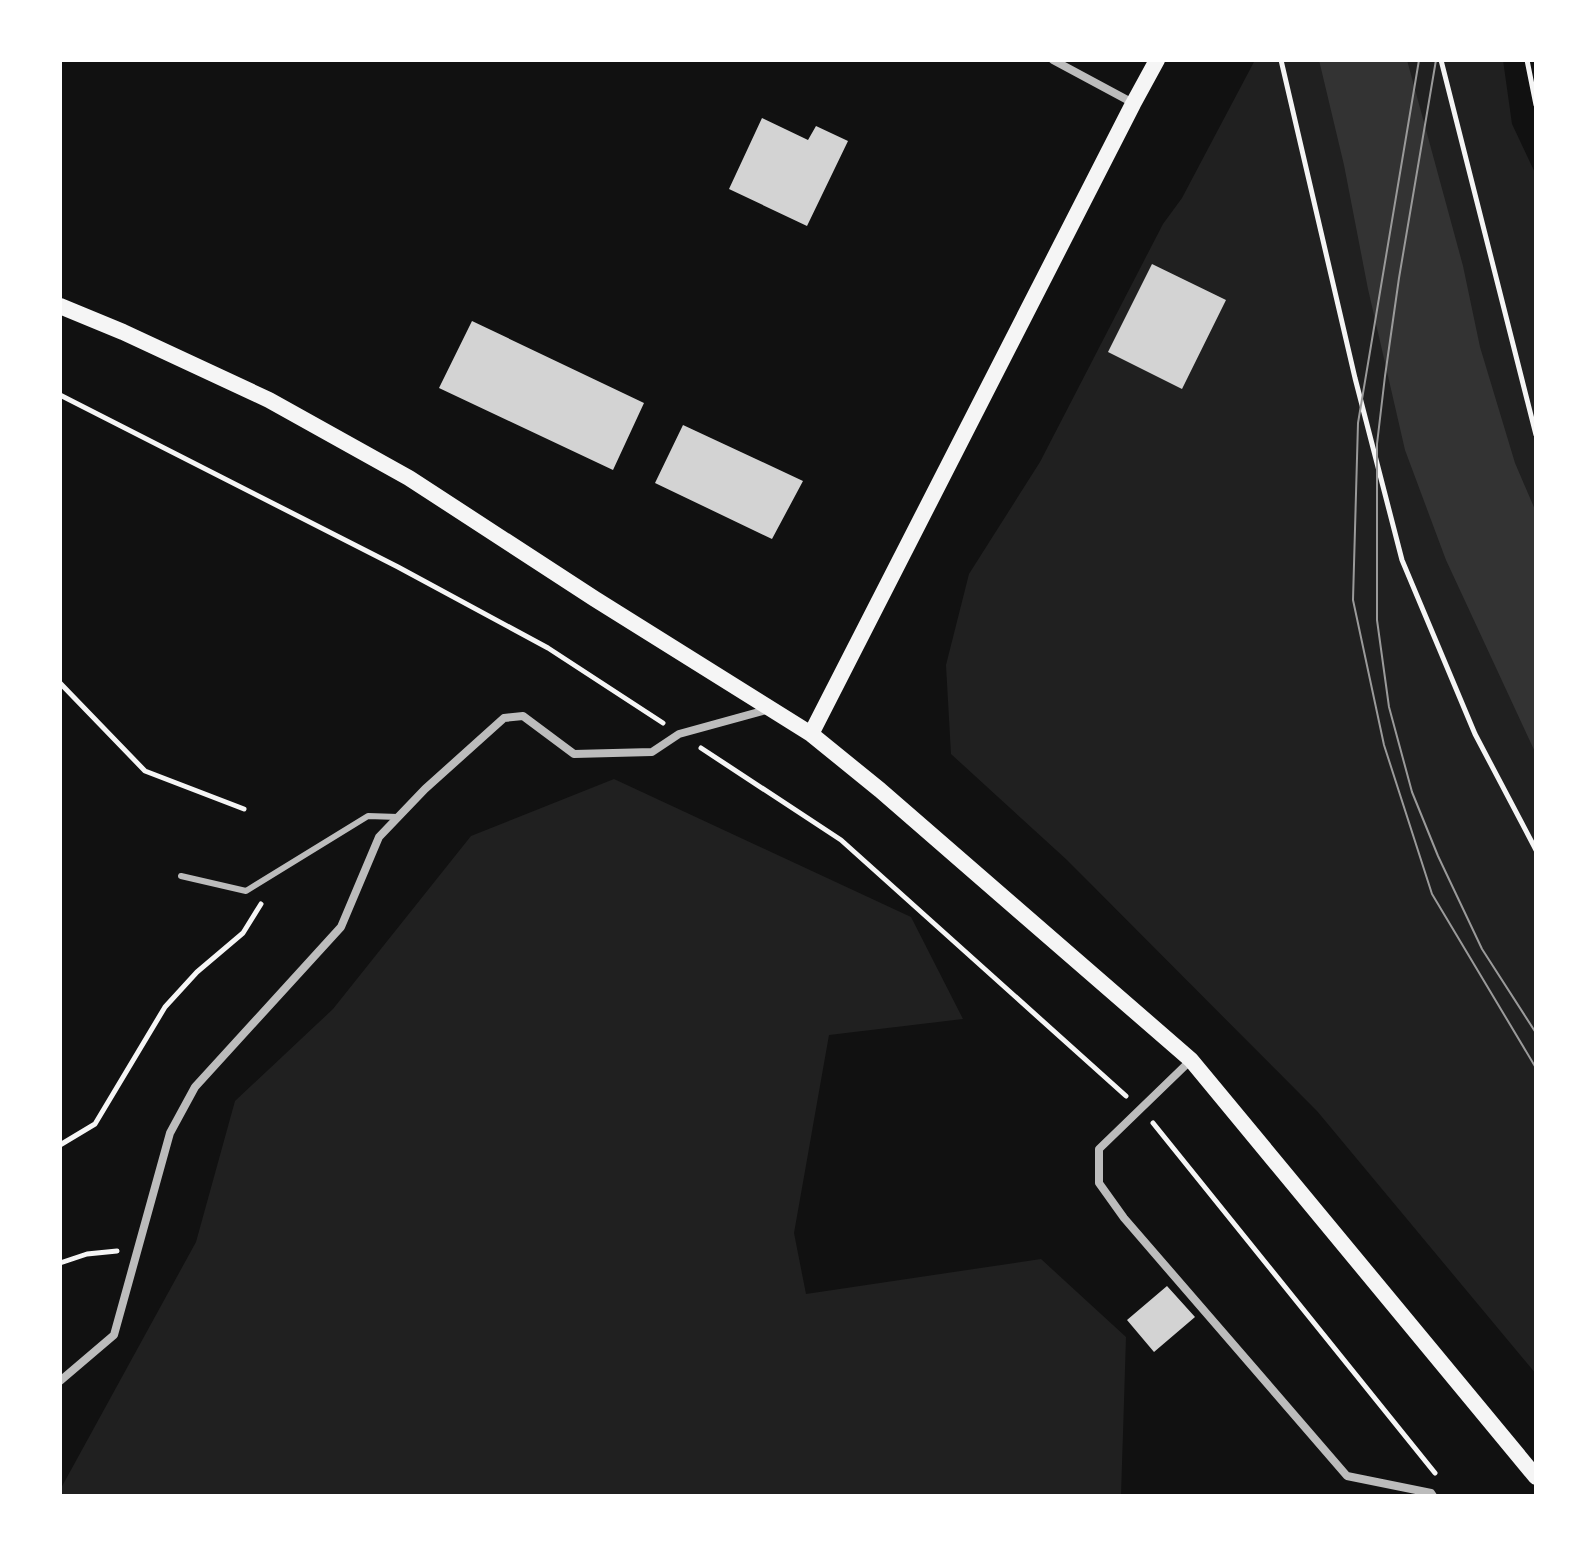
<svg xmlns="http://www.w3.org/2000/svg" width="1596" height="1556" font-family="Signika,sans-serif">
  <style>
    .green { fill: #202020 }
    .water { fill: #333 }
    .building { fill: #d3d3d3 }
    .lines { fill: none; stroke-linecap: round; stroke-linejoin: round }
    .path { stroke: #f5f5f5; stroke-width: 5 }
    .service { stroke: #bcbcbc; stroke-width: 6 }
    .minor { stroke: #bcbcbc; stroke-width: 8 }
    .secondary { stroke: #f5f5f5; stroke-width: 16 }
    .tram { stroke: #9a9a9a; stroke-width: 2 }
  </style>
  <rect width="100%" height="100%" fill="#111"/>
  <path class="green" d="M1255,60H1503L1512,124L1536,175V1374L1317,1111L1067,860L951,754L946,665L969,574L1040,462L1163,224L1182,198Z
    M614,779L911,917L963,1019L829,1035L794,1233L806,1294L1041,1259L1126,1337L1121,1496H60V1490L196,1242L235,1101L333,1009L471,836Z"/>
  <path class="water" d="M1319,60H1407L1463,266L1480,347L1515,463L1536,512V754L1446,560L1405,450L1368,289L1344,165Z"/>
  <path class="building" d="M762,118L808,140L816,126L848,141L807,226L729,189Z
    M1152,264L1226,300L1182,389L1108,352Z
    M472,321L644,403L613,470L439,388Z
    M683,425L803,481L772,539L655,483Z
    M1167,1286L1195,1317L1154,1352L1127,1320Z"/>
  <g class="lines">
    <path class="path" d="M1281,60L1355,378L1402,560L1475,734L1536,850
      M1441,60L1536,435
      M1527,60L1536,105
      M60,395L398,567L548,648L663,723
      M60,683L145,771L244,809
      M701,748L841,840L1126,1096
      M1153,1123L1435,1473
      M60,1145L95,1124L165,1007L197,972L243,933L261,904
      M60,1263L87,1254L117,1251"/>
    <path class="service" d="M181,876L246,891L368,816L398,817"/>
    <path class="minor" d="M1053,60L1133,103
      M1191,1060L1099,1149V1183L1124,1218L1347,1476L1431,1493L1433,1496
      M60,1381L114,1335L170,1133L195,1087L341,927L379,837L425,789L504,718L523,716L574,754L652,752L679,734L770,709"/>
    <path class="secondary" d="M60,306L123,332L269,400L409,478L595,599L811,734L880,790L1191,1060L1536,1477
      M811,734L1133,104L1157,60"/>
    <path class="tram" d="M1419,60L1358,423L1353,600L1384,745L1432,894L1536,1068
      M1436,60L1399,278L1385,376L1377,444V620L1389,707L1412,792L1438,856L1482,949L1536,1033"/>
  </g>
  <rect width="1596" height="1556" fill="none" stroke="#ffffff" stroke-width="124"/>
</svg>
